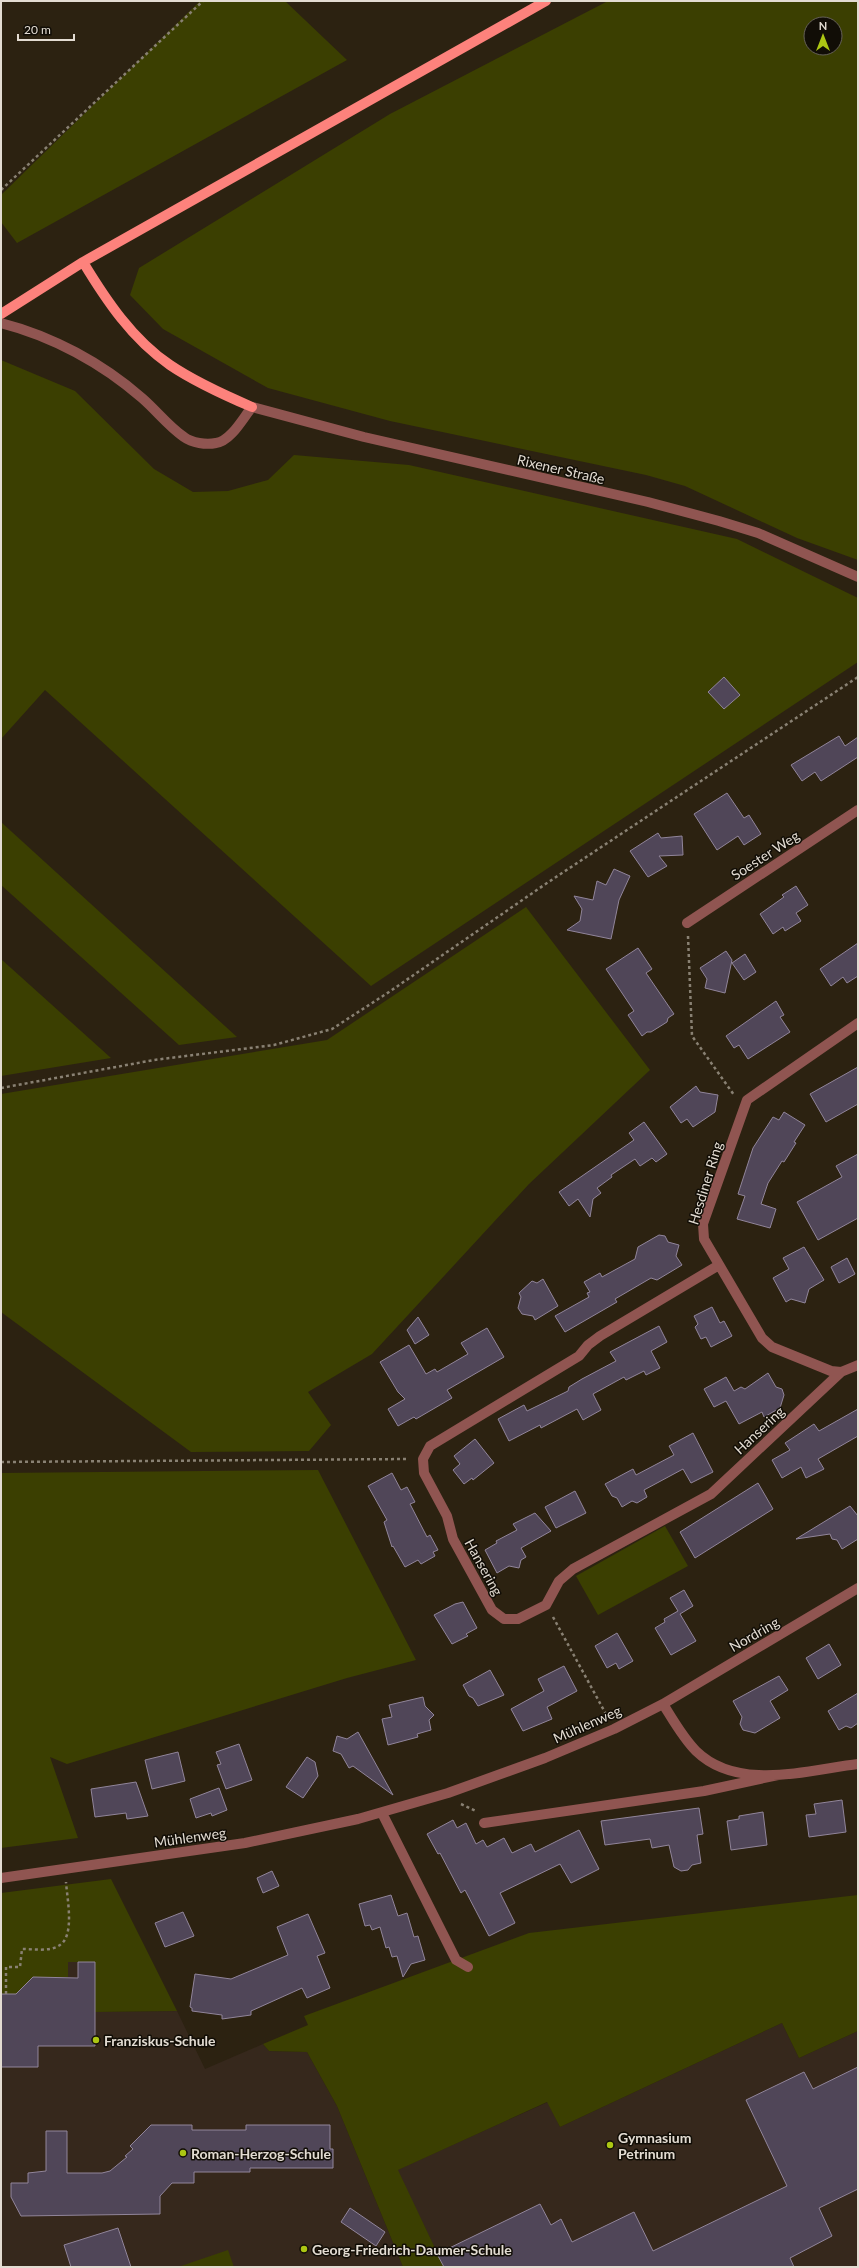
<svg xmlns="http://www.w3.org/2000/svg" width="859" height="2268" font-family="Lato,sans-serif">
  <style>
    .education { fill: #36281c }
    .green { fill: #3b3f01; fill-rule: evenodd }
    .building { fill: #504658; stroke: #91859a }
    .lines { fill: none; stroke-linecap: round; stroke-linejoin: round }
    .path { stroke: #898173; stroke-width: 2.5; stroke-dasharray: 3 3; stroke-linecap: butt }
    .minor { stroke: #905551; stroke-width: 10 }
    .major { stroke: #fd827c; stroke-width: 10 }
    .poi-dot { fill: #acc613; stroke: #110d06; stroke-width: 1.5 }
    .labels { text-anchor: middle; dominant-baseline: central; stroke-width: 3; stroke-linejoin: round; paint-order: stroke }
    .street-label { font-size: 14px; fill: #e3dcd2; stroke: #110d06 }
    .poi-label { font-size: 14px; font-weight: bold; fill: #e3dcd2; stroke: #110d06; text-anchor: start }
  </style>
  <rect width="100%" height="100%" fill="#2c2211"/>
  <path class="education" d="M68,1962H95V2012L177,2011L205,2069L263,2044L269,2051L307,2052L337,2106L403,2267H1V1994Z
    M782,2023L799,2058L858,2031V2267H444L397,2170L548,2102L560,2127Z"/>
  <path class="green" d="M200,1H285L347,60L17,243L1,222V195Z
    M608,1H858V560L797,538L685,486L646,475L390,421L268,388L163,329L130,295L139,268L390,114ZM811,24H835V48H811Z
    M1,360L75,391L154,469L193,492L228,491L268,480L294,455L409,465L737,539L858,598V662L371,986L45,690L1,739Z
    M1,822L237,1037L179,1045L1,885Z
    M526,907L650,1070L529,1184L372,1354L308,1392L331,1425L309,1451L191,1452L1,1312V1094L327,1040Z
    M1,959L111,1058L1,1076Z
    M318,1470L416,1660L347,1678L67,1764L50,1757L78,1838L1,1848V1473Z
    M665,1526L688,1566L598,1615L576,1576Z
    M111,1879L177,2011L95,2012V1962H68V1977H33L16,1994H1V1893Z
    M858,1895V2031L799,2058L782,2023L560,2127L547,2102L398,2170L444,2267H403L337,2106L307,2052L269,2051L263,2044L308,2025L304,2016L529,1933Z
    M228,2250L234,2267H178Z"/>
  <path class="building" d="M724,677L740,695L724,709L708,692Z
    M839,736L845,746L858,737V757L821,781L815,772L802,781L791,765Z
    M727,793L744,818L749,815L761,834L744,845L738,836L717,850L694,814Z
    M658,833L661,838L682,836L683,855L659,856L667,866L648,877L630,851Z
    M614,869L630,876L619,900L611,939L567,930L580,921L582,909L574,896L593,900L597,881L606,885Z
    M796,886L808,905L796,913L801,921L785,931L783,927L773,934L760,914L784,897L782,895Z
    M858,943V976L847,983L843,977L831,986L820,969Z
    M638,948L652,969L646,973L674,1014L668,1018L667,1022L651,1032H647L642,1036L628,1015L634,1011L606,969Z
    M726,951L732,960L725,993L705,988L707,979L700,968Z
    M745,954L756,972L744,980L732,963Z
    M776,1001L784,1015L780,1017L790,1032L748,1059L739,1045L734,1048L726,1036Z
    M858,1067V1104L826,1122L810,1094Z
    M696,1086L700,1092L718,1095L715,1112L693,1127L687,1119L681,1123L670,1107Z
    M784,1112L805,1125L794,1142L796,1143L784,1162L782,1161L768,1183L761,1204L776,1209L770,1228L737,1219L745,1196L738,1194L753,1148L773,1117L779,1120Z
    M644,1122L667,1154L656,1162L652,1158L640,1166L635,1159L611,1175L612,1177L597,1188L601,1193L593,1199L590,1217L578,1199L569,1206L559,1192L634,1140L629,1133Z
    M858,1154V1218L818,1240L797,1202L842,1177L836,1166Z
    M659,1235L665,1236L668,1242L679,1245L676,1256L682,1265L657,1280L651,1278L615,1299L617,1302L565,1332L555,1316L589,1297L587,1293L590,1292L584,1282L600,1273L602,1277L635,1259L638,1247Z
    M804,1247L824,1280L809,1289L805,1303L791,1299L786,1302L773,1278L789,1269L783,1258Z
    M847,1258L855,1274L839,1283L831,1267Z
    M543,1279L558,1306L535,1320L533,1316L522,1314L518,1308L521,1297L519,1293L532,1281L537,1283Z
    M712,1307L720,1323L724,1321L732,1336L711,1347L706,1337L701,1339L695,1327L698,1324L694,1316Z
    M418,1317L429,1335L415,1344L407,1330Z
    M659,1326L667,1342L651,1351L660,1368L646,1375L644,1371L626,1380L624,1377L593,1394L601,1410L583,1420L577,1409L541,1428L540,1425L509,1441L498,1419L524,1405L527,1411L568,1391L569,1387L582,1379L616,1361L610,1352Z
    M487,1328L504,1357L447,1390L452,1398L416,1419L414,1417L398,1426L388,1409L405,1399L398,1392L380,1362L409,1345L426,1374L435,1369L437,1372L468,1354L461,1343Z
    M768,1373L776,1387L782,1389L784,1395L780,1408L764,1417L762,1412L739,1424L726,1401L714,1407L704,1389L726,1377L734,1391L741,1387L745,1389Z
    M858,1409V1436L818,1459L824,1469L806,1478L801,1467L782,1478L772,1460L790,1450L785,1443L814,1424L819,1431Z
    M693,1433L713,1472L691,1483L683,1469L644,1490L647,1497L637,1503L632,1501L622,1507L617,1498L612,1496L605,1484L633,1469L636,1475L674,1455L669,1446Z
    M475,1439L494,1463L473,1480L472,1478L464,1484L453,1470L460,1464L454,1456Z
    M392,1473L401,1490L407,1487L415,1502L410,1504L427,1537L430,1535L438,1550L433,1552L435,1556L421,1564L418,1560L405,1567L393,1546L392,1547L384,1522L387,1520L368,1486Z
    M758,1483L773,1509L695,1558L680,1532Z
    M575,1491L586,1513L556,1528L545,1507Z
    M850,1506L858,1516V1539L842,1549L837,1540L832,1539L830,1534L796,1539Z
    M535,1513L551,1531L521,1548L526,1557L521,1560L519,1568L509,1566L497,1573L485,1550L497,1543L496,1541L517,1530L513,1524Z
    M684,1590L693,1606L680,1614L696,1641L671,1655L655,1628L665,1622L664,1619L678,1611L670,1598Z
    M463,1602L477,1628L466,1634L468,1636L452,1644L434,1615L455,1604Z
    M617,1633L633,1661L619,1669L616,1663L607,1668L595,1646Z
    M829,1644L841,1665L818,1679L806,1658Z
    M564,1666L577,1691L547,1707L552,1719L523,1731L511,1709L544,1691L538,1679Z
    M490,1670L504,1695L478,1706L473,1698L469,1696L463,1685Z
    M779,1676L788,1690L770,1701L780,1718L755,1733L743,1730L740,1724L742,1717L733,1701Z
    M858,1693V1723L851,1728L846,1726L839,1730L828,1711Z
    M423,1697L425,1706L434,1715L429,1720L431,1730L417,1734L418,1737L388,1745L382,1719L392,1717L389,1705Z
    M358,1732L393,1795L353,1766L349,1768L341,1754L333,1751L337,1736L347,1739Z
    M239,1744L252,1780L226,1789L217,1765L221,1764L216,1752Z
    M178,1752L185,1781L152,1789L145,1760Z
    M307,1757L315,1762L318,1776L303,1798L286,1787Z
    M136,1782L148,1816L127,1819L126,1813L95,1817L91,1789Z
    M219,1788L227,1810L212,1816L211,1813L196,1818L190,1799Z
    M842,1800L846,1832L809,1837L806,1815L816,1814L814,1804Z
    M699,1808L703,1834L697,1835L701,1863L692,1865L688,1870L681,1871L674,1867L669,1845L652,1848L650,1839L605,1845L601,1821Z
    M763,1812L767,1845L731,1850L727,1821L739,1819V1816Z
    M453,1820L457,1828L466,1823L476,1844L483,1840L487,1847L504,1838L512,1853L531,1844L535,1852L579,1830L599,1869L571,1883L560,1864L500,1893L515,1923L489,1936L465,1890L461,1893L440,1853L438,1854L427,1834Z
    M272,1871L279,1886L263,1893L257,1878Z
    M391,1895L398,1916L407,1913L414,1937L418,1936L425,1960L411,1964L403,1977L397,1956L392,1957L389,1947L386,1948L380,1927L372,1930L370,1925L365,1926L359,1904Z
    M183,1912L194,1936L165,1947L155,1923Z
    M308,1914L325,1953L317,1956L330,1988L307,1998L302,1988L251,2011V2015L222,2019V2015L192,2011V2008L190,2007L195,1974L231,1979L288,1955L277,1927Z
    M78,1962H95V2046H38V2067H1V1994H16L33,1977L78,1978Z
    M858,2067V2189L819,2208L832,2236L790,2258L794,2267H444L437,2254L540,2204L551,2225L561,2219L572,2242L634,2212L653,2251L787,2186L746,2100L804,2072L813,2089Z
    M151,2125H192V2130H246V2125H330V2149H333V2168H250V2172H194V2183H172L160,2196V2214L21,2216L11,2197V2183H28V2173L46,2171V2131H67V2173H102L110,2171L127,2157L125,2156L133,2149L130,2146Z
    M350,2208L385,2232L376,2246L341,2222Z
    M118,2228L131,2267H71L64,2245Z"/>
  <g class="lines">
    <path class="path" d="M1,190L203,1
      M688,936L692,1036L734,1095
      M1,1088L154,1060L274,1045L332,1029L389,992L547,883L858,677
      M1,1462L408,1459
      M553,1617L607,1716
      M461,1804L476,1811
      M6,1994V1967H20L22,1949C34,1949 50,1952 60,1945C75,1935 67,1898 66,1882"/>
    <path class="minor" d="M1,323C52,336 102,363 142,398C156,410 169,427 184,437C192,443 206,445 216,443C231,441 243,418 252,407L364,437L648,502L719,521L758,533L858,577
      M687,923L858,810
      M858,1023L747,1100L705,1218L703,1224L704,1239L762,1338L772,1347L831,1371L841,1372L858,1365
      M719,1265L600,1336L588,1345L579,1356L430,1446L423,1459L424,1473L447,1516L453,1539L492,1610L504,1619H518L546,1605L559,1581L573,1569L711,1494L841,1372
      M663,1704C673,1720 683,1738 696,1751C738,1792 808,1770 858,1764
      M382,1813L456,1960L468,1967
      M484,1823L704,1791L778,1775
      M1,1878L245,1843L358,1819L448,1793L545,1758L614,1729L663,1704L858,1588"/>
    <path class="major" d="M83,262C106,300 132,339 170,365C195,382 224,395 252,407
      M1,314L83,262L546,1"/>
  </g>
  <g class="poi-dot">
    <circle cx="96" cy="2040" r="4"/>
    <circle cx="610" cy="2145" r="4"/>
    <circle cx="183" cy="2153" r="4"/>
    <circle cx="304" cy="2249" r="4"/>
  </g>
  <g class="labels">
    <g class="street-label">
      <text transform="translate(561 469) rotate(13)">Rixener Straße</text>
      <text transform="translate(765 855) rotate(-33)">Soester Weg</text>
      <text transform="translate(705 1183) rotate(-73)">Hesdiner Ring</text>
      <text transform="translate(759 1430) rotate(-43)">Hansering</text>
      <text transform="translate(484 1567) rotate(61)">Hansering</text>
      <text transform="translate(754 1634) rotate(-30)">Nordring</text>
      <text transform="translate(587 1724) rotate(-24)">Mühlenweg</text>
      <text transform="translate(190 1837) rotate(-8)">Mühlenweg</text>
    </g>
    <g class="poi-label">
      <text x="104" y="2040">Franziskus-Schule</text>
      <text x="618" y="2137">Gymnasium<tspan x="618" dy="16">Petrinum</tspan></text>
      <text x="191" y="2153">Roman-Herzog-Schule</text>
      <text x="312" y="2249">Georg-Friedrich-Daumer-Schule</text>
    </g>
  </g>
  <rect width="859" height="2268" fill="none" stroke="#e3dcd2" stroke-width="4"/>
  <g transform="translate(823 36)"><circle r="19" fill="#110d06" stroke="#656058"/>
  <path d="M0-3L7 15L0 10L-7 15Z" fill="#acc613"/>
  <text y="-6" font-size="11" font-weight="bold" text-anchor="middle" fill="#e3dcd2">N</text>
  </g>
  <path d="M18 34v6h56v-6" fill="none" stroke="#e3dcd2" stroke-width="2"/>
  <text x="24" y="34" font-size="12" fill="#e3dcd2" stroke="#110d06" stroke-width="3" paint-order="stroke">20 m</text>
</svg>
